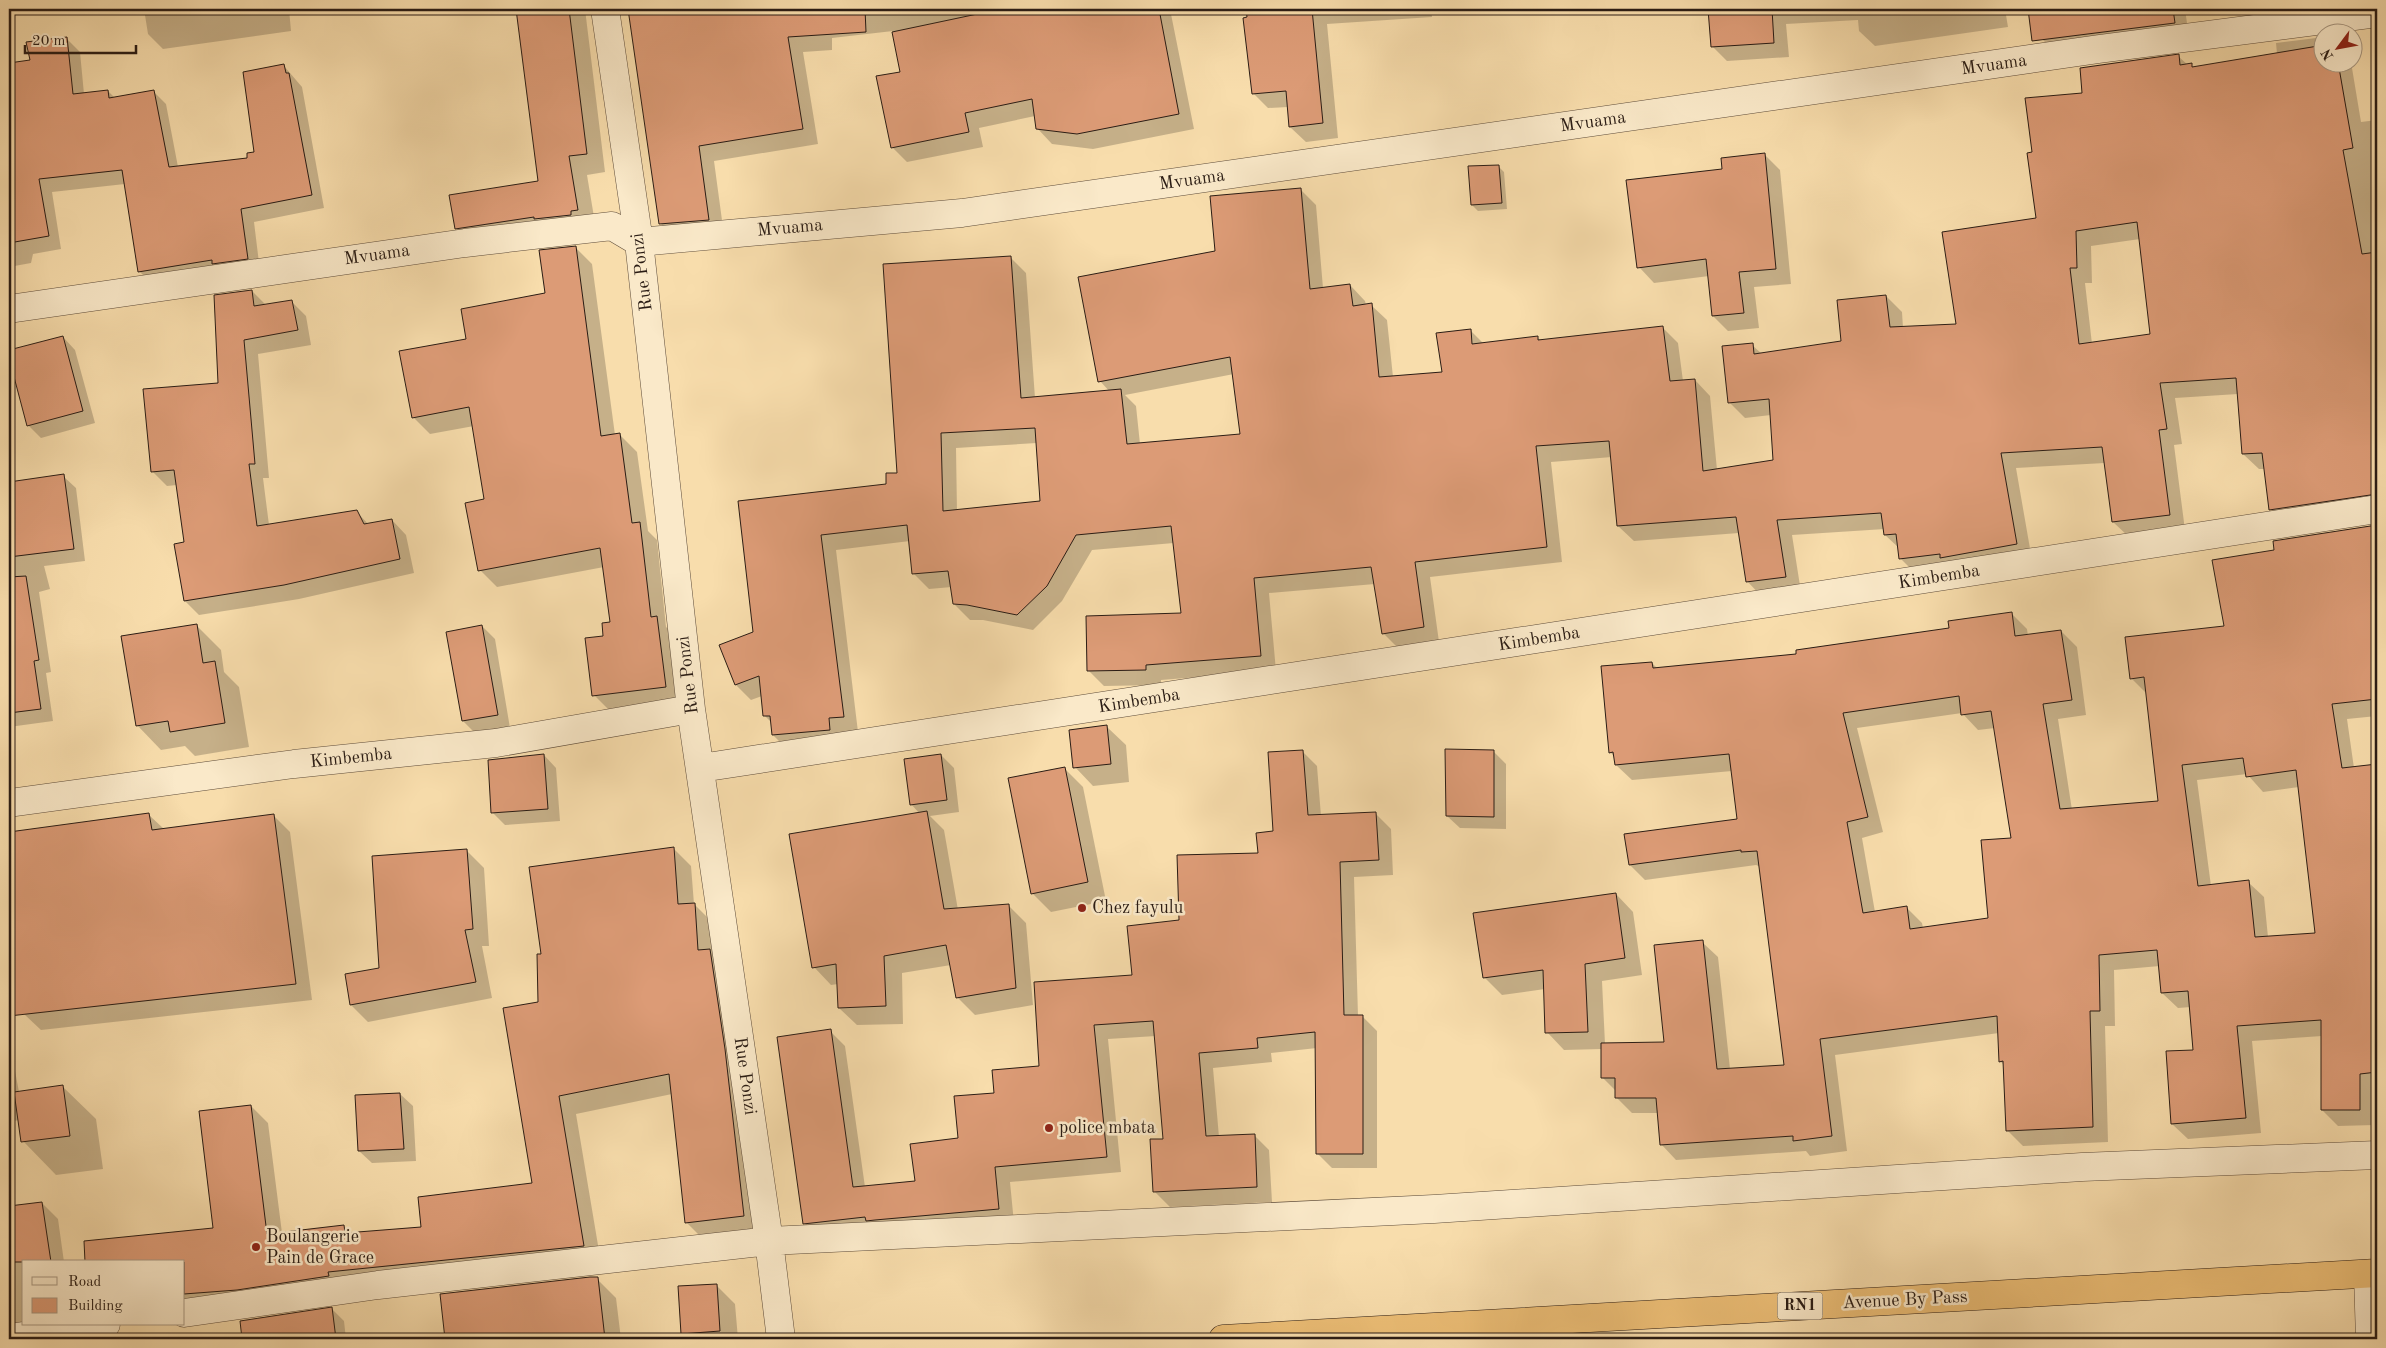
<svg xmlns="http://www.w3.org/2000/svg" width="2386" height="1348" font-family="'Old Standard TT',serif">
  <style>
    .shadow { fill: #0003; fill-rule: evenodd }
    .building { fill: #dc9b76; stroke: #2a1c14; fill-rule: evenodd }
    .lines { fill: none; stroke-linecap: round; stroke-linejoin: round }
    .minor-casing { stroke: #5e4c3a; stroke-width: 29 }
    .trunk-casing { stroke: #2a1c14; stroke-width: 29 }
    .minor { stroke: #fae9c9; stroke-width: 28 }
    .trunk { stroke: #ecbe76; stroke-width: 28 }
    .poi-dot { fill: #8f2418; stroke: #fae9c9; stroke-width: 2 }
    .labels { text-anchor: middle; dominant-baseline: central; stroke-width: 5; stroke-linejoin: round; paint-order: stroke }
    .shield { fill: #fae9c9; stroke: #685a4a; stroke-width: 1 }
    .shield-label { font-size: 16px; font-weight: bold; fill: #2a1c14 }
    .street-label { font-size: 18px; fill: #2a1c14; stroke: #fae9c9 }
    .poi-label { font-size: 18px; fill: #2a1c14; stroke: #fae9c9; text-anchor: start }
  </style>
  <rect width="100%" height="100%" fill="#f8ddac"/>
  <filter id="stains"><feTurbulence type="fractalNoise" baseFrequency=".004" numOctaves="4"/><feColorMatrix values="0 0 0 0 .2 0 0 0 0 .09 0 0 0 0 .02 0 0 0 .5 -.17"/></filter>
  <radialGradient id="worn" r=".72"><stop offset=".6" stop-color="#630" stop-opacity="0"/><stop offset="1" stop-color="#630" stop-opacity=".3"/></radialGradient>
  <path class="shadow" d="M144,9H289L291,31L163,49L148,34Z
    M518,9H585L605,172L587,175L596,229L475,247L456,228L540,182Z
    M630,9H1170L1194,129L1093,149L1052,144L1037,128L1035,116L979,128L983,147L907,162L892,147L902,73L893,31L832,38V50L803,52L818,144L714,161L724,235L676,239L661,224Z
    M1247,9H1431L1432,17L1327,24L1338,138L1306,142L1290,127L1288,107L1268,108L1253,93Z
    M1710,9H2005L2008,27L1875,46L1859,31L1858,20L1786,24L1789,57L1727,61L1712,46Z
    M2041,9H2185L2189,37L2057,54L2043,40Z
    M2273,9H2353L2288,25Z
    M2324,37V62H2351L2361,122L2377,120V511L2286,525L2271,509L2265,469H2259L2243,454L2238,394L2175,398L2182,444L2174,445L2185,530L2129,537L2113,522L2105,463L2016,468L2032,560L1916,574L1900,558L1899,548L1885,535V529L1792,535L1801,592L1762,597L1747,581L1739,533L1634,541L1618,526L1612,457L1551,462L1562,562L1430,577L1439,642L1399,649L1383,633L1375,584L1269,593L1276,671L1161,680V685L1104,686L1089,671L1182,614L1174,543L1092,550L1062,601L1033,630L983,620H970L954,604L952,587L929,589L913,573L910,541L836,550L858,732L788,750L773,735L772,723L765,716L762,696L751,700L736,685L755,633L739,502L887,485L898,474L1011,258L1026,273L1035,398L1110,392L1100,381L1216,252L1301,190L1316,205L1323,288L1350,285L1365,301L1366,305H1371L1387,320L1393,377L1443,373L1470,330L1484,344L1537,337L1541,341L1662,327L1678,343L1683,381L1695,380L1710,396L1717,470L1775,461L1771,415L1745,418L1729,402L1752,345L1762,354L1843,342L1886,296L1902,312L1903,328L1957,325L2037,219L2033,154L2084,94L2178,56L2188,65L2194,68L2277,54L2276,43ZM2140,239L2151,335L2092,344L2085,283H2092L2091,246ZM1234,374L1242,435L1140,444L1136,406L1125,395ZM1037,443L1041,502L957,511L956,448Z
    M67,39L80,52L84,94L108,91L115,98L153,91L166,104L178,167L249,159L255,153L284,66L302,87L324,208L254,222L260,271L152,284L139,271L125,184L52,192L61,249L33,254L31,263L9,267V162L80,148L13,134L9,129V64L32,61Z
    M1765,155L1780,170L1791,284L1754,287L1759,328L1728,331L1713,316L1709,276L1654,283L1639,267L1723,170Z
    M1498,166L1504,172L1507,209L1478,211L1472,205Z
    M575,247L592,264L615,435H620L637,452L648,531L657,540L666,627L674,634L683,704L611,712L594,695L605,637L611,623L604,567L497,587L480,570L486,500L474,426L430,434L413,417L468,340L546,294Z
    M252,291L266,305L291,301L306,316L311,345L258,354L269,478H263L269,525L356,511L369,525L392,520L406,535L414,573L299,599L199,615L185,601V543L177,485L167,486L153,472L219,384Z
    M63,337L75,350L95,423L41,438L28,425L9,351Z
    M63,476L76,488L85,561L44,566L50,589L39,592L51,672L46,673L53,721L9,727V483Z
    M2377,526V716L2347,719L2354,768L2377,765V1120H2375V1125L2338,1126L2322,1110V1036L2252,1041L2261,1133L2188,1139L2172,1124L2194,1051L2191,1007L2178,1008L2162,993L2160,966L2114,970L2115,1026H2105L2108,1142L2023,1146L2008,1131L2004,1065L2000,1061L1999,1033L1835,1055L1847,1151L1810,1156L1806,1151L1676,1160L1661,1144L1659,1113H1632L1617,1098V1092L1603,1078L1602,1049L1564,1050L1547,1032L1545,989L1502,995L1484,977L1616,894L1633,912L1642,975L1602,981L1605,1044L1666,1043L1702,942L1718,957L1730,1069L1785,1066L1761,867L1756,865L1645,880L1630,865L1738,820L1732,771L1632,780L1616,765L1615,757L1610,752L1652,663L1658,669L1798,655L1950,629L2011,613L2027,629L2028,636L2061,631L2077,647L2086,715L2058,719L2072,810L2160,802L2147,694L2131,678L2225,627L2276,551L2275,542ZM1962,713L1978,730L1995,728L2013,839L1990,919L1923,928L1922,923L1907,908L1875,912L1862,838L1883,832L1857,728ZM2247,774L2263,792L2299,787L2316,934L2268,937L2264,897L2248,882L2211,886L2197,780Z
    M196,625L221,650L224,672L239,687L249,747L195,756L185,746L161,750L137,725Z
    M482,626L495,639L510,728L475,733L463,721Z
    M1107,727L1126,745L1129,782L1093,786L1075,767Z
    M1302,751L1317,766L1321,816L1376,814L1391,829L1393,875L1354,877L1358,1016H1362L1377,1031V1168H1332L1317,1153V1048L1271,1053L1272,1062L1213,1068L1219,1137L1254,1135L1269,1150L1272,1202L1170,1207L1155,1192L1164,1140L1156,1036L1108,1039L1121,1172L1010,1182L1014,1223L819,1238L804,1223L830,1031L845,1046L865,1187L916,1182L960,1139L995,1094L1041,1067L1134,976L1181,921L1260,854L1275,832Z
    M1493,751L1506,764V829L1460,828L1447,816Z
    M544,755L556,768L560,821L505,825L493,813Z
    M941,755L954,768L959,812L930,816L944,830L958,910L1008,905L1026,923L1033,1005L975,1015L958,998L951,965L902,973L903,1024L857,1025L839,1008L838,984L831,985L814,967L920,814L911,804Z
    M1065,769L1083,787L1106,901L1051,912L1032,893Z
    M149,815L164,829L274,816L290,832L312,1000L41,1030L24,1014L22,991L9,995V833Z
    M674,849L691,866L694,904L712,922L761,1233L704,1240L686,1222L672,1094L576,1114L601,1263L184,1314V1262L214,1229L251,1106L268,1123L282,1233L343,1226L351,1234L423,1228L534,1184L543,955Z
    M467,851L484,868L489,946H482L492,998L368,1022L351,1005L381,969Z
    M9,1065L15,1071L19,1092L62,1086L96,1119L103,1169L56,1175L23,1141L19,1120L9,1122Z
    M400,1094L413,1106L416,1161L372,1163L359,1151Z
    M42,1203L58,1219L64,1262H24V1324L9,1338V1208Z
    M597,1279L616,1298L621,1339H446L441,1295Z
    M716,1285L735,1304L738,1339H688L682,1333Z
    M332,1309L344,1321L346,1339H243L241,1322Z"/>
  <path class="building" d="M516,9H569L587,154L569,156L578,210L571,211V215L534,219V217L455,229L449,195L538,181Z
    M628,9H865L866,32L788,37L803,129L699,146L709,220L659,224Z
    M1001,9H1159L1179,114L1077,134L1036,129L1032,99L965,113L969,132L891,148L876,76L900,72L892,32Z
    M1246,9H1312L1323,123L1289,127L1286,91L1252,94L1243,18L1247,17Z
    M1708,9H1772L1774,43L1711,47Z
    M2028,9H2173L2175,23L2032,41Z
    M67,37L73,94L108,90L109,98L154,90L169,167L247,158V153L254,152L243,72L284,64L286,73H289L312,195L241,209L248,259L212,264V260L138,272L122,170L39,179L49,236L9,243V63L30,60L26,42Z
    M2324,45V62H2338L2353,148L2343,150L2362,254L2377,252V494L2269,510L2262,453L2242,454L2236,378L2160,383L2167,429L2159,430L2170,515L2112,522L2102,447L2001,453L2017,544L1940,558V554L1899,559L1896,534L1884,535L1881,513L1777,520L1786,577L1746,582L1736,517L1617,526L1609,441L1536,446L1547,547L1415,562L1424,627L1382,634L1371,567L1254,578L1261,656L1146,665V670L1087,671L1086,616L1181,613L1171,526L1076,535L1047,586L1017,615L967,605L953,604L948,571L912,574L907,525L821,535L844,717L829,718L830,730L772,735L770,716H763L759,676L735,685L719,645L753,632L738,501L886,484V473H897L883,264L1011,256L1021,398L1121,389L1127,444L1240,434L1230,357L1098,382L1078,277L1215,251L1210,196L1301,188L1310,289L1350,284L1353,306L1372,303L1379,377L1442,372L1436,333L1471,329L1472,344L1538,336V340L1663,326L1670,381L1695,379L1703,471L1773,460L1769,399L1728,403L1722,346L1753,343L1754,354L1841,341L1837,300L1886,295L1890,327L1956,324L1942,232L2036,218L2027,153L2032,152L2025,98L2082,93L2080,68L2179,54L2180,65L2192,63V67ZM2137,222L2150,334L2079,344L2070,268H2077L2076,231ZM1035,428L1040,501L943,511L941,433Z
    M1765,153L1776,269L1739,272L1744,313L1712,316L1706,259L1637,268L1626,180L1722,169L1721,158Z
    M1499,165L1502,203L1471,205L1468,166Z
    M576,246L601,436L620,433L632,523L640,522L651,617L657,616L666,687L592,696L585,638L603,636L602,623L610,622L600,548L478,571L465,503L484,499L469,407L412,418L399,351L466,339L461,309L545,293L539,250Z
    M252,290L254,306L292,300L298,330L244,340L255,464H249L257,526L357,510L364,524L392,519L400,559L284,585L184,601L174,544L184,542L174,470L151,472L143,389L218,383L214,295Z
    M63,336L83,411L27,426L9,358V350Z
    M64,474L74,549L9,557V482Z
    M2377,525V699L2332,704L2342,768L2377,764V1072L2360,1074V1110H2321V1020L2237,1026L2246,1118L2171,1124L2166,1051L2193,1050L2188,991L2161,993L2157,950L2099,955L2100,1011H2090L2093,1127L2006,1131L2003,1061L1999,1062L1997,1016L1820,1039L1832,1136L1793,1141V1136L1660,1145L1656,1098H1615V1078H1601V1043L1664,1042L1654,945L1703,940L1717,1069L1784,1065L1757,851L1741,852V850L1629,865L1624,834L1737,819L1729,754L1615,765L1613,752L1609,753L1601,666L1652,662L1653,668L1796,654V650L1949,628L1948,621L2012,612L2015,636L2061,630L2072,700L2043,704L2060,809L2158,801L2144,677L2130,679L2125,637L2224,626L2212,560L2274,550L2273,541ZM1959,696L1961,715L1991,711L2011,838L1981,840L1988,918L1910,929L1907,906L1863,913L1847,822L1868,817L1843,713ZM2243,758L2246,777L2296,770L2315,933L2255,937L2249,880L2198,886L2182,765Z
    M26,576L39,660L34,661L41,709L9,713V577Z
    M197,624L203,663L215,661L225,723L170,732L168,721L136,726L121,636Z
    M482,625L498,715L462,721L446,632Z
    M1107,725L1111,764L1073,768L1069,730Z
    M1445,749L1494,750V817L1446,816Z
    M1303,750L1308,815L1376,812L1379,860L1340,862L1344,1015H1363V1154H1316L1315,1032L1257,1038L1258,1048L1199,1053L1206,1136L1255,1134L1257,1187L1153,1192L1150,1139H1163L1153,1021L1094,1025L1107,1157L995,1167L999,1209L875,1220L866,1221L865,1217L803,1224L777,1037L831,1029L853,1187L915,1181L910,1144L958,1138L954,1096L994,1093L992,1070L1039,1066L1034,982L1132,975L1127,926L1179,920L1177,855L1258,853L1256,833L1273,831L1268,752Z
    M544,754L548,809L491,813L488,760Z
    M941,754L947,800L910,805L904,759Z
    M1065,767L1088,882L1031,894L1008,778Z
    M927,811L944,909L1009,904L1016,988L956,998L946,945L884,956L886,1006L838,1008L836,964L812,968L789,834Z
    M149,813L152,830L274,814L296,984L9,1016V832Z
    M674,847L678,904L695,903L698,950L710,949L725,1049L744,1216L685,1223L669,1074L559,1096L584,1246L328,1272L329,1276L237,1290L184,1294V1262H85L84,1241L213,1228L199,1111L251,1105L267,1234L344,1225L345,1233L421,1227L418,1197L532,1183L503,1008L538,1002L537,954H541L529,867Z
    M467,849L473,929L465,930L476,982L350,1005L345,974L379,968L372,856Z
    M1616,893L1625,958L1585,964L1588,1032L1545,1033L1543,970L1483,978L1473,913Z
    M63,1085L70,1136L21,1142L14,1092Z
    M400,1093L404,1149L358,1151L355,1095Z
    M42,1202L51,1262H9V1206Z
    M590,1277H598L605,1339H445L440,1294Z
    M717,1284L720,1331L681,1334L678,1286Z
    M332,1307L336,1339H242L240,1321Z"/>
  <g class="lines">
    <defs>
      <path id="minor" d="M605,9L639,242L691,709L769,1241L781,1339
        M9,309L465,243L612,226L639,242L962,213L2099,49L2377,13
        M701,768L2377,509
        M9,803L294,764L496,743L691,709
        M2368,1274L2370,1339
        M184,1313L378,1285L769,1241L1434,1209L2082,1167L2377,1155
        M9,1338L106,1324"/>
      <path id="trunk" d="M1223,1339L2377,1273"/>
    </defs>
    <use href="#minor" class="minor-casing"/>
    <use href="#trunk" class="trunk-casing"/>
    <use href="#minor" class="minor"/>
    <use href="#trunk" class="trunk"/>
  </g>
  <g class="poi-dot">
    <circle cx="1082" cy="908" r="5"/>
    <circle cx="1049" cy="1128" r="5"/>
    <circle cx="256" cy="1247" r="5"/>
  </g>
  <g class="labels">
    <rect class="shield" x="1777.5" y="1292.5" width="45" height="27" rx="4"/>
    <g class="shield-label">
      <text x="1800" y="1306">RN1</text>
    </g>
    <g class="street-label">
      <text transform="translate(1994 65) rotate(-8)">Mvuama</text>
      <text transform="translate(1593 122) rotate(-8)">Mvuama</text>
      <text transform="translate(1192 180) rotate(-8)">Mvuama</text>
      <text transform="translate(790 228) rotate(-5)">Mvuama</text>
      <text transform="translate(377 255) rotate(-8)">Mvuama</text>
      <text transform="translate(642 272) rotate(-97)">Rue Ponzi</text>
      <text transform="translate(1939 577) rotate(-9)">Kimbemba</text>
      <text transform="translate(1539 639) rotate(-9)">Kimbemba</text>
      <text transform="translate(688 675) rotate(-97)">Rue Ponzi</text>
      <text transform="translate(1139 701) rotate(-9)">Kimbemba</text>
      <text transform="translate(351 758) rotate(-6)">Kimbemba</text>
      <text transform="translate(745 1076) rotate(82)">Rue Ponzi</text>
      <text transform="translate(1905 1300) rotate(-3)">Avenue By Pass</text>
    </g>
    <g class="poi-label">
      <text x="1092" y="908">Chez fayulu</text>
      <text x="1059" y="1128">police mbata</text>
      <text x="266" y="1237">Boulangerie<tspan x="266" dy="21">Pain de Grace</tspan></text>
    </g>
  </g>
  <rect width="2386" height="1348" fill="none" stroke="#f8ddac" stroke-width="30"/>
  <rect x="10" y="10" width="2366" height="1328" fill="none" stroke="#2a1c14" stroke-width="2.5"/>
  <rect x="15" y="15" width="2356" height="1318" fill="none" stroke="#2a1c14"/>
  <rect x="22" y="1260" width="162" height="65" fill="#fae9c9" stroke="#a79781"/>
  <rect x="32" y="1277" width="25" height="8" fill="#fae9c9" stroke="#a79781"/>
  <text x="68" y="1286" font-size="15" fill="#2a1c14">Road</text>
  <rect x="32" y="1298" width="25" height="15" fill="#dc9b76" stroke="#a79781"/>
  <text x="68" y="1310" font-size="15" fill="#2a1c14">Building</text>
  <g transform="translate(2338 48) rotate(238)"><circle r="24" fill="#fae9c9" stroke="#a79781"/>
  <path d="M0-4L9 19L0 12L-9 19Z" fill="#8f2418"/>
  <text y="-8" font-size="14" font-weight="bold" text-anchor="middle" fill="#2a1c14">N</text>
  </g>
  <path d="M25 45v8h111v-8" fill="none" stroke="#2a1c14" stroke-width="2.5"/>
  <text x="32" y="45" font-size="15" fill="#2a1c14" stroke="#fae9c9" stroke-width="4" paint-order="stroke">20 m</text>
  <rect width="100%" height="100%" filter="url(#stains)"/>
  <rect width="100%" height="100%" fill="url(#worn)"/>
</svg>
